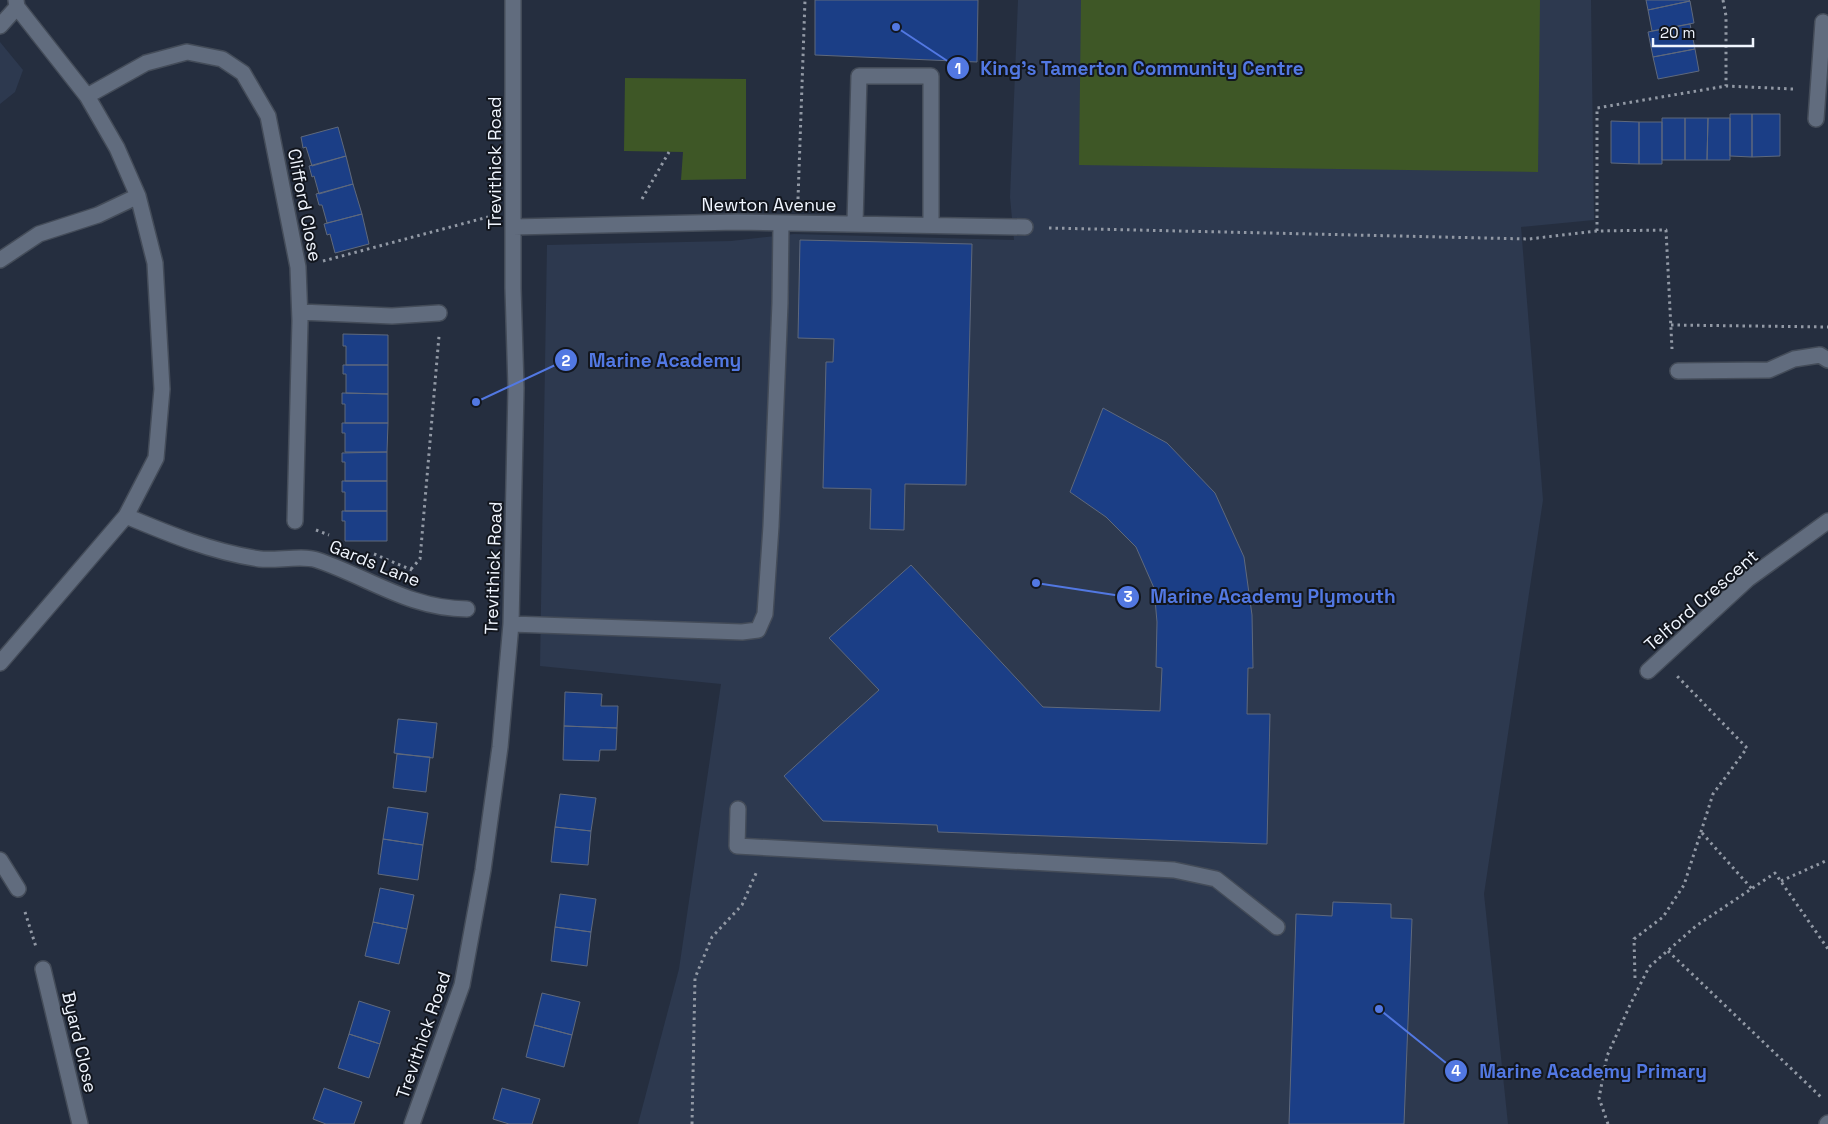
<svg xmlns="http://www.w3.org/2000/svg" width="1828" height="1124" font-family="'Space Grotesk',sans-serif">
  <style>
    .built { fill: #2d394f }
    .park { fill: #3e5726 }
    .building { fill: #1b3e86; stroke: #5f697c }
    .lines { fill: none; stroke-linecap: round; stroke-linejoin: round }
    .minor-casing { stroke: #444c59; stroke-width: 18 }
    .path { stroke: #9299a5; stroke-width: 3; stroke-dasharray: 2.5 4; stroke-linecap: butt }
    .minor { stroke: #616c7e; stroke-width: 15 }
    .labels { text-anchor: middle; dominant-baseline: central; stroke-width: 4; stroke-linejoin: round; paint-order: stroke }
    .street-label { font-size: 18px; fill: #f0f5fe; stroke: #12161e }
    .leader { fill: none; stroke: #5278e2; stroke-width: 2 }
    .callout-dot { fill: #5278e2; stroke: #12161e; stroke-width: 2 }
    .mark-label { font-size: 15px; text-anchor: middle; font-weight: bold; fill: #fff }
    .callout-label { font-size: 19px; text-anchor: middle; font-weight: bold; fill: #5278e2; stroke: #12161e; stroke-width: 4; stroke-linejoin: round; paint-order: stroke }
  </style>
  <rect width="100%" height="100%" fill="#252e3f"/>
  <path class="built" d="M1018,0H1591L1594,220L1521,227L1543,500L1484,894L1508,1124H638L679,969L721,684L540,666L547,245L731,241L794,234L1014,240L1010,197Z
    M0,42L23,70L15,92L0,104Z"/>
  <path class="park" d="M1081,0H1540L1538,172L1079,165Z
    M625,78L746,79V179L681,180L683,152L624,151Z"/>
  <path class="building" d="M815,0H978L977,62L815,55Z
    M1646,0H1689L1690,1L1648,10Z
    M1690,1L1694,23L1652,31L1648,10Z
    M1690,24L1695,49L1653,57L1648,32Z
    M1695,49L1699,71L1658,79L1653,57Z
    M1730,114H1752V157L1730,156Z
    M1752,114H1780V156L1752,157Z
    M1662,118H1685V160H1662Z
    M1685,118H1708L1707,160H1685Z
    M1708,118H1730V160H1707Z
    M1611,121L1639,122V164L1611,163Z
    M1639,122H1662V164H1639Z
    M338,127L346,156L312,166L306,147L303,148L301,137Z
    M346,156L353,184L319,194L314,176L312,177L309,166Z
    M353,184L362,214L327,223L322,205H319L316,194Z
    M362,214L369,244L335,253L330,234L327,235L324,224Z
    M800,240L972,244L966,485L905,484L904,530L870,529L871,489L823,488L826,362H833L834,339L798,338Z
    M343,334L388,335V365H346V346H343Z
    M343,365H388V394L346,393V374H343Z
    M342,393L388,394V423H345V404H342Z
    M1103,408L1167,443L1215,493L1244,557L1252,615L1253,668H1248L1247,714H1270L1267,844L938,832L937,825L823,821L784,776L879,690L829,638L911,565L1043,707L1160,711L1162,668L1156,667L1157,622L1154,588L1136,547L1106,517L1070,492Z
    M342,423H388L387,452H345V433H342Z
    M387,452V481H345V462H342V453Z
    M342,481H387V511H345V492H342Z
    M342,511H387V541H345V521H342Z
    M565,692L602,694L601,706H618L617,728L564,726Z
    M398,719L437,723L433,758L394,753Z
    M564,726L617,728L616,750H600L599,761L563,760Z
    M397,754L430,757L426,792L393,788Z
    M560,794L596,798L591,831L555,827Z
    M388,807L428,813L423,845L383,839Z
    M555,827L591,831L588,865L551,862Z
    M383,839L423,845L418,880L378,874Z
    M380,888L414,895L407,929L373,922Z
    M560,894L596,899L591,932L555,927Z
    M1333,902L1391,904V918L1412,919L1404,1124H1289L1296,914L1332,916Z
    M373,922L407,929L399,964L365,956Z
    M555,927L591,932L587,966L551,961Z
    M542,993L580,1002L572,1035L534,1025Z
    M359,1001L390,1011L380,1044L349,1034Z
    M534,1025L572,1035L564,1067L526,1057Z
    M349,1034L380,1044L369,1078L338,1068Z
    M324,1088L362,1102L354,1124H326L313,1119Z
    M502,1088L540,1099L532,1124H509L493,1119Z"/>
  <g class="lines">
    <defs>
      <path id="minor" d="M0,26L17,7
        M87,96L146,63L187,52L222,59L243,73L268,116L298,267L300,321L295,521
        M1816,119L1823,22
        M855,223L859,76H931V225
        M513,227L737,222L1025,227
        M0,260L39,234L98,215L138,196
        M300,312L392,316L439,313
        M1678,371L1769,370L1794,359L1820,355L1828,360
        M126,516C169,534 212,552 260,559C276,561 302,555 317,560C368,577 410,609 467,609
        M511,624L742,632L758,630L765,614L771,526L780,303L781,223
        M0,663L126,516L156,458L162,389L155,263L138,196L117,148L87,96L17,7L16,0
        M1648,671L1748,579L1828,521
        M738,809L737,846L1174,870L1216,879L1277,927
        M0,860L18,889
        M43,969L80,1124
        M412,1124L462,985L483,870L500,747L511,624L516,388L513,288V0
        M1827,1124L1828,1123"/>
    </defs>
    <use href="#minor" class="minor-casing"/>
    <path class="path" d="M1723,0L1726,16V86
      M642,199L669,152
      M798,199L805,0
      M1049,228L1529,239L1597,231L1666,230L1672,349
      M1597,231V108L1726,86L1793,89
      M323,261L488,217
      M1671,325L1828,327
      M316,530L329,535
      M374,554L412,570
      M411,569L420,559L439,336
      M1702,833L1752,889
      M1781,881L1828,860
      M25,912L36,947
      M1668,951L1823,1099
      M1635,978L1634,939L1663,917L1684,885L1713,794L1747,748L1677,676
      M692,1124L695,978L712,937L742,905L757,871
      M1608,1124L1599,1098L1607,1056L1630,1005L1649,967L1696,926L1775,873L1828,949"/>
    <use href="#minor" class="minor"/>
  </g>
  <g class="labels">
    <g class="street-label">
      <text transform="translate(494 163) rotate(-90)">Trevithick Road</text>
      <text x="769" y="204">Newton Avenue</text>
      <text transform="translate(305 205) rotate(79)">Clifford Close</text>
      <text transform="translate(375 563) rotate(22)">Gards Lane</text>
      <text transform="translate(493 568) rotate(-88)">Trevithick Road</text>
      <text transform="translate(1701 600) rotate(-41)">Telford Crescent</text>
      <text transform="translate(423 1035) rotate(-71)">Trevithick Road</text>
      <text transform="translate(80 1042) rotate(77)">Byard Close</text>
    </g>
  </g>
  <path class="leader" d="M896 27L958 68M476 402L566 360M1036 583L1128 597M1379 1009L1456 1071"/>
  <g class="callout-dot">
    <circle cx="896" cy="27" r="5"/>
    <circle cx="476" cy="402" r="5"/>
    <circle cx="1036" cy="583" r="5"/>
    <circle cx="1379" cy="1009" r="5"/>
    <circle cx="958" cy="68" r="12"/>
    <circle cx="566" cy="360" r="12"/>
    <circle cx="1128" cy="597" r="12"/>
    <circle cx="1456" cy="1071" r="12"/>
  </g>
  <g class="mark-label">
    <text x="958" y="74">1</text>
    <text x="566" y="366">2</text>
    <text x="1128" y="602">3</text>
    <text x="1456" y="1076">4</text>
  </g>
  <g class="callout-label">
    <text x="1142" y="75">King's Tamerton Community Centre</text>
    <text x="665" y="367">Marine Academy</text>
    <text x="1273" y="603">Marine Academy Plymouth</text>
    <text x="1593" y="1078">Marine Academy Primary</text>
  </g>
  <path d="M1653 38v8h100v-8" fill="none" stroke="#f0f5fe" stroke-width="2.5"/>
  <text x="1660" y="38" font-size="15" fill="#f0f5fe" stroke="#12161e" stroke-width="4" paint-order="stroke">20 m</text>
</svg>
